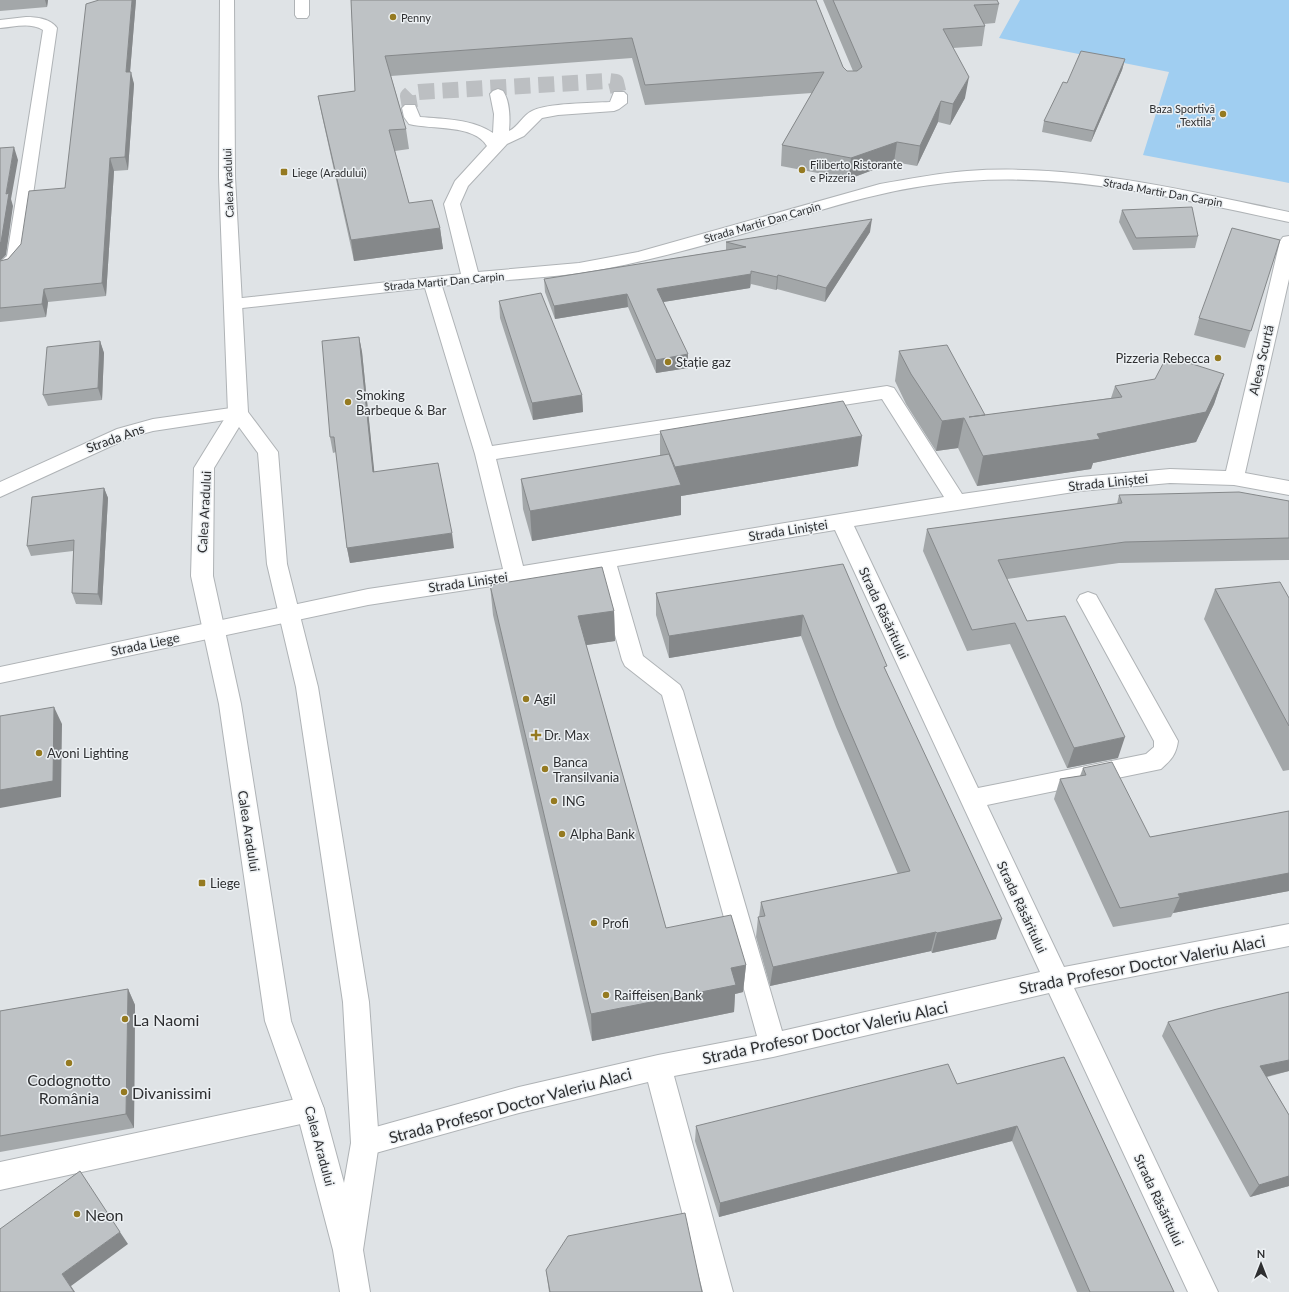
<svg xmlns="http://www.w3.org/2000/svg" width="1289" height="1292" font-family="Lato,sans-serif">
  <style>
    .green { fill: #a0cef1 }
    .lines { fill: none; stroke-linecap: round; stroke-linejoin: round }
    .minor-tunnel { stroke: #bcbfc2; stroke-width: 16; stroke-dasharray: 16 8; stroke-linecap: butt }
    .minor-casing { stroke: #afb3b6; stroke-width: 2 }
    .major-casing { stroke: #afb3b6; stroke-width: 2 }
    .minor { fill: #fff; fill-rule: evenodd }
    .major { fill: #fff; fill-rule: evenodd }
    .wall { fill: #a3a7a9 }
    .shaded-wall { fill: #85888a }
    .building { fill: #bec2c5; stroke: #85888a }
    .poi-dot { fill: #957a21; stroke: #ecf0f3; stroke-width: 1.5 }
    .labels { text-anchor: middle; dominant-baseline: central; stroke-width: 3; stroke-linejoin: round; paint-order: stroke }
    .far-poi-label { font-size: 11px; fill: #2e2f31; stroke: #ecf0f3; text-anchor: start }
    .far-street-label { font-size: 11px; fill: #2e2f31; stroke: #ecf0f3 }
    .poi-label { font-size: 13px; fill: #2e2f31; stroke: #ecf0f3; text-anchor: start }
    .street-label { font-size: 13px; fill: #2e2f31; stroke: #ecf0f3 }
    .near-street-label { font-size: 16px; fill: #2e2f31; stroke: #ecf0f3 }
    .near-poi-label { font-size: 16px; fill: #2e2f31; stroke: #ecf0f3; text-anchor: start }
  </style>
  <rect width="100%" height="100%" fill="#dfe3e6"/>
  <path class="green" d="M1020,0H1289V183L1143,155L1169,72L999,38Z"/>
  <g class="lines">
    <path class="minor-tunnel" d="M410,108L408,96L411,93L419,92L608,81L616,82L619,95"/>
    <defs>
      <path id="minor" d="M295,0H309V15L307,18H297L295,15Z
        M26,17C37,17 51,19 57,28L24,257L11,271L0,274V262L7,256L43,30C30,22 14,27 0,28V20Z
        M498,89L503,91C510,101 510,120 509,131C518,127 523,115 532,111C547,103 592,103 610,102L614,92H624L627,95V103L619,109L614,111L558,115L542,118L524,136L507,144L468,186L460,204L478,272L579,263L638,252L880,184C909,179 938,173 967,171C1075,163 1184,190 1289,212V222C1184,200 1076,173 968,181C869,187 777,227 682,251C648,260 614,268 580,273C534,279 488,281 442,286L492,446L887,386L894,388L962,494L1080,477L1170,469L1226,471L1280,241L1283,237L1289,236V279L1245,473L1289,481V495L1234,485L1170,483L1080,491L854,526L978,788L1146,754L1154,747V741L1077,600L1080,595L1088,592L1096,595L1178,741C1176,755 1171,760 1161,769L987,805L1064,967L1289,924V946L1074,988L1218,1292H1188L1049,993L773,1057L674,1076L733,1292H703L648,1082L519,1113L365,1156L355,1152L351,1143L355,1134L365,1130L519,1087L658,1055L757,1036L662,695L625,666L622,660L597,570L368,605L0,683V667L368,589L503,569L475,454L425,288L233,309L227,308L224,304L227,300L233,299L461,274L444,204L455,181L487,146C474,124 432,130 409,124L404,117L402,108L405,105H415L420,117C443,119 473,119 493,133L494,114L490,94L493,91ZM882,399L944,497L523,566L496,459ZM835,530L1040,972L782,1031L683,691L680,685L643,656L617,566Z
        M238,407L245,409L248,413L245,417L153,431L131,437L0,497V482L117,429L153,419Z
        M310,1096L320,1100L324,1109L320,1118L310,1122L0,1190V1162Z"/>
      <path id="major" d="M220,0H234L235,177L248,412L278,452L287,564L318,687L369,1002L379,1143L363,1250L370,1292H340L333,1250L296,1109L265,1021L219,704L191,576L194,468L228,413L219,177ZM239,427L258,453L267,564L296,687L343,1002L351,1143L344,1183L324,1109L291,1021L241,704L213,576L214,468Z"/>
    </defs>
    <use href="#minor" class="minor-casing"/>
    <use href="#major" class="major-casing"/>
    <use href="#minor" class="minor"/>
    <use href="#major" class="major"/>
  </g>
  <path class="wall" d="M0,0H48L47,7L0,11Z
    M136,0L130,72L134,84L128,170L114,171L106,296L48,302L46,317L0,322V261L8,259L21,244L65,188Z
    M351,0H816L843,67L847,71H853L823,0H997L999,4L995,23L984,24L985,26L982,46L953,48L965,98L950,125L938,122L917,166L894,162L849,179L781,166L782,145L812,93L645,105L632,58L391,76L406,129L409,149L395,151L409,203L440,228L443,249L354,261L322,116L318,96L355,91Z
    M1125,59L1122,70L1091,142L1042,132L1044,121L1067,83Z
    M1122,210L1198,236L1195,248L1133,250L1119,222Z
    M870,232L825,302L777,289L776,290L751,284L750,288L663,302L688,368L656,373L628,307L555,319L545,292L544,279L726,250V242Z
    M1280,240L1245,348L1194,335L1199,318Z
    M499,301L582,395L583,412L533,420L500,318Z
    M359,337L362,352L374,472L454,548L350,563L347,548L336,452L333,453L330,437Z
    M100,341L104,353L102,400L48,406L43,395Z
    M899,351L985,415L1111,398L1115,386L1224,374L1214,404L1196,442L1093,463L1091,469L977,486L958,448L936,451L906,404L895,381Z
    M660,431L858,466L681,496V515L532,541L523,509L521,479L660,456Z
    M104,488L108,498L102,605L76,604L72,593L73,551L31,556L27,546Z
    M1119,495L1289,501V560L1119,563L1007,579L1027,621L1118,758L1067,768L1010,644L967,651L923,551L927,529L1117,504Z
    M843,564L886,671L996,939L932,953L931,951L770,986L756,937L758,917H759L761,902L898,874L836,727L801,636L669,658L656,615V593Z
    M490,585L614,611L615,641L586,645L666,928L746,965L743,992L735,994L734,1012L592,1041L493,615Z
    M1215,589L1289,598V770L1283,771L1204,619Z
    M1083,768L1150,837L1289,811V891L1173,913L1171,917L1113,927L1054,799L1060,779L1080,776Z
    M128,989L135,1005L134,1128L0,1152V1011Z
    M1289,992V1071L1267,1077L1289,1115V1186L1250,1197L1162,1036L1168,1022Z
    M1064,1057L1174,1292H1077L1012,1141L719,1217L695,1141L696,1126L957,1084Z
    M546,1270L702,1292H549Z"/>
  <path class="shaded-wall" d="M45,0H48L47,7Z
    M132,0H136L129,84L126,72Z
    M1125,59L1122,70L1091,142L1094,131Z
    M131,72L134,84L128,170L125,157Z
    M969,77L965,98L950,125L953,104Z
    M941,101L938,122L917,166L920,146Z
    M897,142L894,162L849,179L851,158Z
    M14,147L18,160L11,199L13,206L6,255L0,261V243L6,194Z
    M110,158L114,171L106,296L102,283Z
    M872,219L870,232L825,302L826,288Z
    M440,228L443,249L354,261L351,240Z
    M751,274L750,288L657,303V289Z
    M778,275L777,289L776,290L777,277Z
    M44,289L48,302L46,317L42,304Z
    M627,294L628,307L555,319L554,306Z
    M359,337L362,352L376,488L373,472Z
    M100,341L104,353L102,400L98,388Z
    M688,354V368L656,373V360Z
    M1224,374L1214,404L1196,442L1093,463L1091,469L977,486L983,456Z
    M582,395L583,412L533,420L532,403Z
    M964,418L958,448L936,451L942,421Z
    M862,436L858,466L681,496V515L532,541L530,511L675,486V467Z
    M104,488L108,498L102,605L98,594Z
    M452,533L454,548L350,563L347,548Z
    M614,611L615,641L580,646L578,616Z
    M803,615L801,636L669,658V636Z
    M54,707L62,724L61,797L0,808V790Z
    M1125,737L1118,758L1067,768L1074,748Z
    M1289,873V891L1173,913L1180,897L1178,894Z
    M1002,919L996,939L932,953L937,933Z
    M936,932L931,951L770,986L773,967Z
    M746,965L743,992L735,994L734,1012L592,1041L591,1014L731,968Z
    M128,989L135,1005L134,1128L126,1114Z
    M1289,1060V1071L1252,1080L1260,1066Z
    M1017,1126L1012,1141L719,1217L720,1203Z
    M1289,1176V1186L1250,1197L1259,1185Z
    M120,1232L128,1244L71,1286L75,1292H74L62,1274Z"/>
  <path class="building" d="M99,0H132L126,72H131L125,157L110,158L102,283L44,289L42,304L0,308V261L8,259L21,244L29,191L65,188L86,4Z
    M351,0H816L843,67L847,71H857L862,67L833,0H997L999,4L974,5L985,26L943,29L969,77L953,104L941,101L920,146L897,142L851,158L782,145L824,72L645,85L632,38L385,56L406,129L389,130L409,203L432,200L440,228L351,240L318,96L355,91Z
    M1081,51L1125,59L1094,131L1044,121L1063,82L1067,83Z
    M14,147L6,194L9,193L1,242L0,243V148Z
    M1192,207L1198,236L1136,238L1122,210Z
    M872,219L826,288L778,275L777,277L751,271V274L657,289L688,354L656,360L627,294L554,306L544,279L746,247L726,242Z
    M1232,228L1280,240L1251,331L1199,318Z
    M541,293L582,395L532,403L499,301Z
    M359,337L373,472L438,463L452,533L347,548L334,437H330L322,341Z
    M100,341L98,388L43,395L47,347Z
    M947,345L985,415L969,417L1122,397L1115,386L1155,379L1167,356L1224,374L1206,412L1097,434L1100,439L983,456L964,418L942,421L911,374L899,351Z
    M843,401L862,436L675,467L660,431Z
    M669,454L681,485L530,511L521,479Z
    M104,488L98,594L72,593L74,540L27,546L32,497Z
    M1239,492L1289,501V538L1125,542L998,560L1027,621L1065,616L1125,737L1074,748L1015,623L972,630L927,529L1122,503L1119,495Z
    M843,564L887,666L884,667L1002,919L937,933L936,932L773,967L758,917L765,916L761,902L910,871L839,706L803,615L669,636L656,593Z
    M602,567L614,611L578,616L666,928L731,915L746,965L731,968L736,985L591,1014L490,585Z
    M1280,582L1289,598V726L1215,589Z
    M54,707L53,781L0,790V716Z
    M1112,762L1150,837L1289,811V873L1178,894L1180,897L1120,908L1060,779L1086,775L1083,768Z
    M128,989L126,1114L0,1136V1011Z
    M1289,992V1060L1260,1066L1289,1115V1176L1259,1185L1168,1022L1217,1009Z
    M1064,1057L1174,1292H1090L1017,1126L720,1203L696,1126L948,1064L957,1084Z
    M80,1171L120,1232L62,1274L74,1292H0V1229Z
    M685,1213L702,1292H550L546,1270L568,1236Z"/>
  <g class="poi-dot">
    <circle cx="393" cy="17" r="4"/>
    <circle cx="1223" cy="114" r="4"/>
    <circle cx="802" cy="170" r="4"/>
    <rect x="280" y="168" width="8" height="8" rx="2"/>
    <circle cx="1218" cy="358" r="4"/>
    <circle cx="668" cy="362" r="4"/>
    <circle cx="348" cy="402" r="4"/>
    <circle cx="526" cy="699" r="4"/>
    <path d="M534 729h4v4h4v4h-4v4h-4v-4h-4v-4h4z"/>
    <circle cx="39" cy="753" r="4"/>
    <circle cx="545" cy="769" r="4"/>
    <circle cx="554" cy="801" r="4"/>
    <circle cx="562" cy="834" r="4"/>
    <rect x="198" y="879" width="8" height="8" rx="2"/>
    <circle cx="594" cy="923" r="4"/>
    <circle cx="606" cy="995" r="4"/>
    <circle cx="125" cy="1019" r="4"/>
    <circle cx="69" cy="1063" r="4"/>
    <circle cx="124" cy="1092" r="4"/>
    <circle cx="77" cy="1214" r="4"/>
  </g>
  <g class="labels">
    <g class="far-poi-label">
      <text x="401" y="17">Penny</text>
      <text x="1215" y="108" text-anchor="end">Baza Sportivă<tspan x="1215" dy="13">„Textila”</tspan></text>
      <text x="810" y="164">Filiberto Ristorante<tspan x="810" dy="13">e Pizzeria</tspan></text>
      <text x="292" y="172">Liege (Aradului)</text>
    </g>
    <g class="far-street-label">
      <text transform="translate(228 183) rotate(-92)">Calea Aradului</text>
      <text transform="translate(1163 192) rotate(10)">Strada Martir Dan Carpin</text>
      <text transform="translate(762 222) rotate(-16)">Strada Martir Dan Carpin</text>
      <text transform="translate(444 281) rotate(-5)">Strada Martir Dan Carpin</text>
    </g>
    <g class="poi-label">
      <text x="1210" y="358" text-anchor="end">Pizzeria Rebecca</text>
      <text x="676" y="362">Stație gaz</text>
      <text x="356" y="395">Smoking<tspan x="356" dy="15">Barbeque &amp; Bar</tspan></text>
      <text x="534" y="699">Agil</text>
      <text x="544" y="735">Dr. Max</text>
      <text x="47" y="753">Avoni Lighting</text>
      <text x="553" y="762">Banca<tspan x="553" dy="15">Transilvania</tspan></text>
      <text x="562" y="801">ING</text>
      <text x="570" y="834">Alpha Bank</text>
      <text x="210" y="883">Liege</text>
      <text x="602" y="923">Profi</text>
      <text x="614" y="995">Raiffeisen Bank</text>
    </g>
    <g class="street-label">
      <text transform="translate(1261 360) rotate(-77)">Aleea Scurtă</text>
      <text transform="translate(115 438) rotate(-20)">Strada Ans</text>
      <text transform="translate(1108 482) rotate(-6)">Strada Liniștei</text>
      <text transform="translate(204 512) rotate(-87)">Calea Aradului</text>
      <text transform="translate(788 530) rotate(-9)">Strada Liniștei</text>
      <text transform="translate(468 582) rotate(-8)">Strada Liniștei</text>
      <text transform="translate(884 613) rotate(65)">Strada Răsăritului</text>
      <text transform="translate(145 644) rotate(-12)">Strada Liege</text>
      <text transform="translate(249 831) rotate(81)">Calea Aradului</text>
      <text transform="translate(1022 907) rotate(65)">Strada Răsăritului</text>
      <text transform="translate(320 1146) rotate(75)">Calea Aradului</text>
      <text transform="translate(1159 1200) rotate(65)">Strada Răsăritului</text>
    </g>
    <g class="near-street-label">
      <text transform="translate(1142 964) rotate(-11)">Strada Profesor Doctor Valeriu Alaci</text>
      <text transform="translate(825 1032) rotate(-12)">Strada Profesor Doctor Valeriu Alaci</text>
      <text transform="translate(510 1105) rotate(-15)">Strada Profesor Doctor Valeriu Alaci</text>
    </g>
    <g class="near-poi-label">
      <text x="133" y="1019">La Naomi</text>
      <text x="69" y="1079" text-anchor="middle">Codognotto<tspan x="69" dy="18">România</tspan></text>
      <text x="132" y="1092">Divanissimi</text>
      <text x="85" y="1214">Neon</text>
    </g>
  </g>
  <g transform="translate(1261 1264)" stroke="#ecf0f3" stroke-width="3" paint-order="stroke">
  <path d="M0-3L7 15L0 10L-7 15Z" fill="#2e2f31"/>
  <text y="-6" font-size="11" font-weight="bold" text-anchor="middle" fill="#2e2f31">N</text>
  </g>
</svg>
